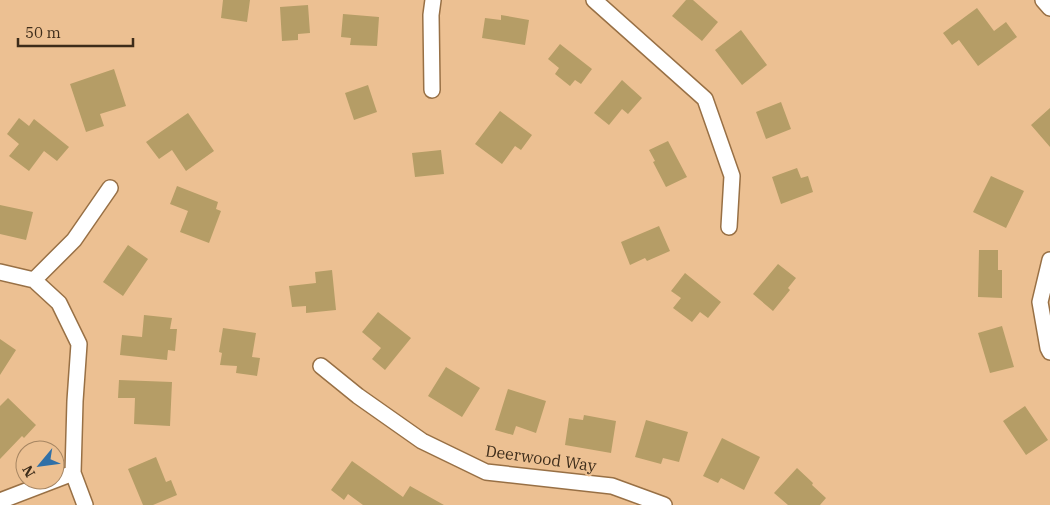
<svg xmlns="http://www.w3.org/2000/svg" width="1050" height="505" font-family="'IBM Plex Serif',serif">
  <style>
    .building { fill: #b59d66 }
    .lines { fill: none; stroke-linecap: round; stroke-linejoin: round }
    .minor-casing { stroke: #987045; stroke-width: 18 }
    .minor { stroke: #fff; stroke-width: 15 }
    .labels { text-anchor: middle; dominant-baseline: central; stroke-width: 4.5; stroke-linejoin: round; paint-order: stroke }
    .street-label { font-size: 16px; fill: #3d2c1a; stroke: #ecc092 }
  </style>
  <rect width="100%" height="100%" fill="#ecc092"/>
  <path class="building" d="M223,0H250L247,22L221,18Z
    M686,0H693L718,22L702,41L672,16Z
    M308,5L310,33L298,34V40L282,41L280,7Z
    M977,8L994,31L1006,22L1017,37L978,66L959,40L952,45L943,33Z
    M343,14L379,17L377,46L350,45L351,38L341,37Z
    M501,15L529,20L525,45L482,38L485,18L501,20Z
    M741,30L767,65L742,85L715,50Z
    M560,44L592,69L581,84L575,80L570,86L555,74L559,68L548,59Z
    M114,69L126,106L100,114L104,126L86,132L70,84Z
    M622,80L642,98L628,114L622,109L609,125L594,113Z
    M368,85L377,112L354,120L345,93Z
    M781,102L791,129L766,139L756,112Z
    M1050,108V147L1031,125Z
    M500,111L532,135L521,150L515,146L502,164L475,144Z
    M188,113L214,151L186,171L172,150L159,159L146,142Z
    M19,118L29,126L34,119L69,147L57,161L44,151L29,171L9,156L19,144L7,134Z
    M668,141L687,177L666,187L653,162L655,161L649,150Z
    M441,150L444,174L415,177L412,153Z
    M797,168L801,178L808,176L813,192L781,204L772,177Z
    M991,176L1024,191L1006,228L973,212Z
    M177,186L218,202L216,209L221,211L209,243L180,232L188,211L170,204Z
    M0,205L33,212L26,240L0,234Z
    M659,226L670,251L647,261L645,258L630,265L621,242Z
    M128,245L148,259L123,296L103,282Z
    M979,250H998V270H1002V298L978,297Z
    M778,264L796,278L788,288L790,290L773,311L753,294Z
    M332,270L336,310L306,313V306L292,307L289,286L316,283L315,272Z
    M685,273L721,302L708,318L700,312L692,322L673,308L681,298L671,291Z
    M378,312L411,338L385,370L372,359L381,348L362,332Z
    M144,315L172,318L170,329H177L175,351L168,350L167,360L120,355L122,335L142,337Z
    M1002,326L1014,367L990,373L978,333Z
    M223,328L256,333L252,357L260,358L257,376L236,373L237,366L220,365L222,353L219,352Z
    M0,339L16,350L0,375Z
    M446,367L480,388L462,417L428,396Z
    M119,380L172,382L170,426L134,424L135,398H118Z
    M508,389L546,401L536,433L516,426L513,435L495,430Z
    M8,398L36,425L24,438L22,436L0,459V406Z
    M1025,406L1048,440L1026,455L1003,421Z
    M584,415L616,421L611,453L565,445L569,418L583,420Z
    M646,420L688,432L679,462L663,458L661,464L635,457Z
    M722,438L760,457L744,490L721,478L718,483L703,476Z
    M156,457L166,482L171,480L177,495L153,505H143L128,469Z
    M352,461L403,497L410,486L444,505H363L348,494L344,500L331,490Z
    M797,468L813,483L812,485L826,498L820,505H788L774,493Z"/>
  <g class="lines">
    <defs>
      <path id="minor" d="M594,0L705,99L732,176L729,227
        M1043,0L1050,8
        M432,90L431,15L433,0
        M1050,260L1040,302L1048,348L1050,352
        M0,272L34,280L59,303L79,344L75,401L73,473L85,505
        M34,280L74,240L110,188
        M321,366L358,396L422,441L486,472L612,486L664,505
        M0,501L73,473"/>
    </defs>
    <use href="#minor" class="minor-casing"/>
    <use href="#minor" class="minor"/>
  </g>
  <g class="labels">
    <g class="street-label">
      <text transform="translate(541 458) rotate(8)">Deerwood Way</text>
    </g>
  </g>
  <g transform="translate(40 465) rotate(241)"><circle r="24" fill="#ecc092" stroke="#a68562"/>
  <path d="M0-4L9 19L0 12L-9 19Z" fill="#3070a7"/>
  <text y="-8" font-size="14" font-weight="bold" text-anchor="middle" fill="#3d2c1a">N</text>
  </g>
  <path d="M18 38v8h115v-8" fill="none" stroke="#3d2c1a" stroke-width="2.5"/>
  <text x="25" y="38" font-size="15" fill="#3d2c1a" stroke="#ecc092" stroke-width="4" paint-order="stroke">50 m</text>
</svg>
